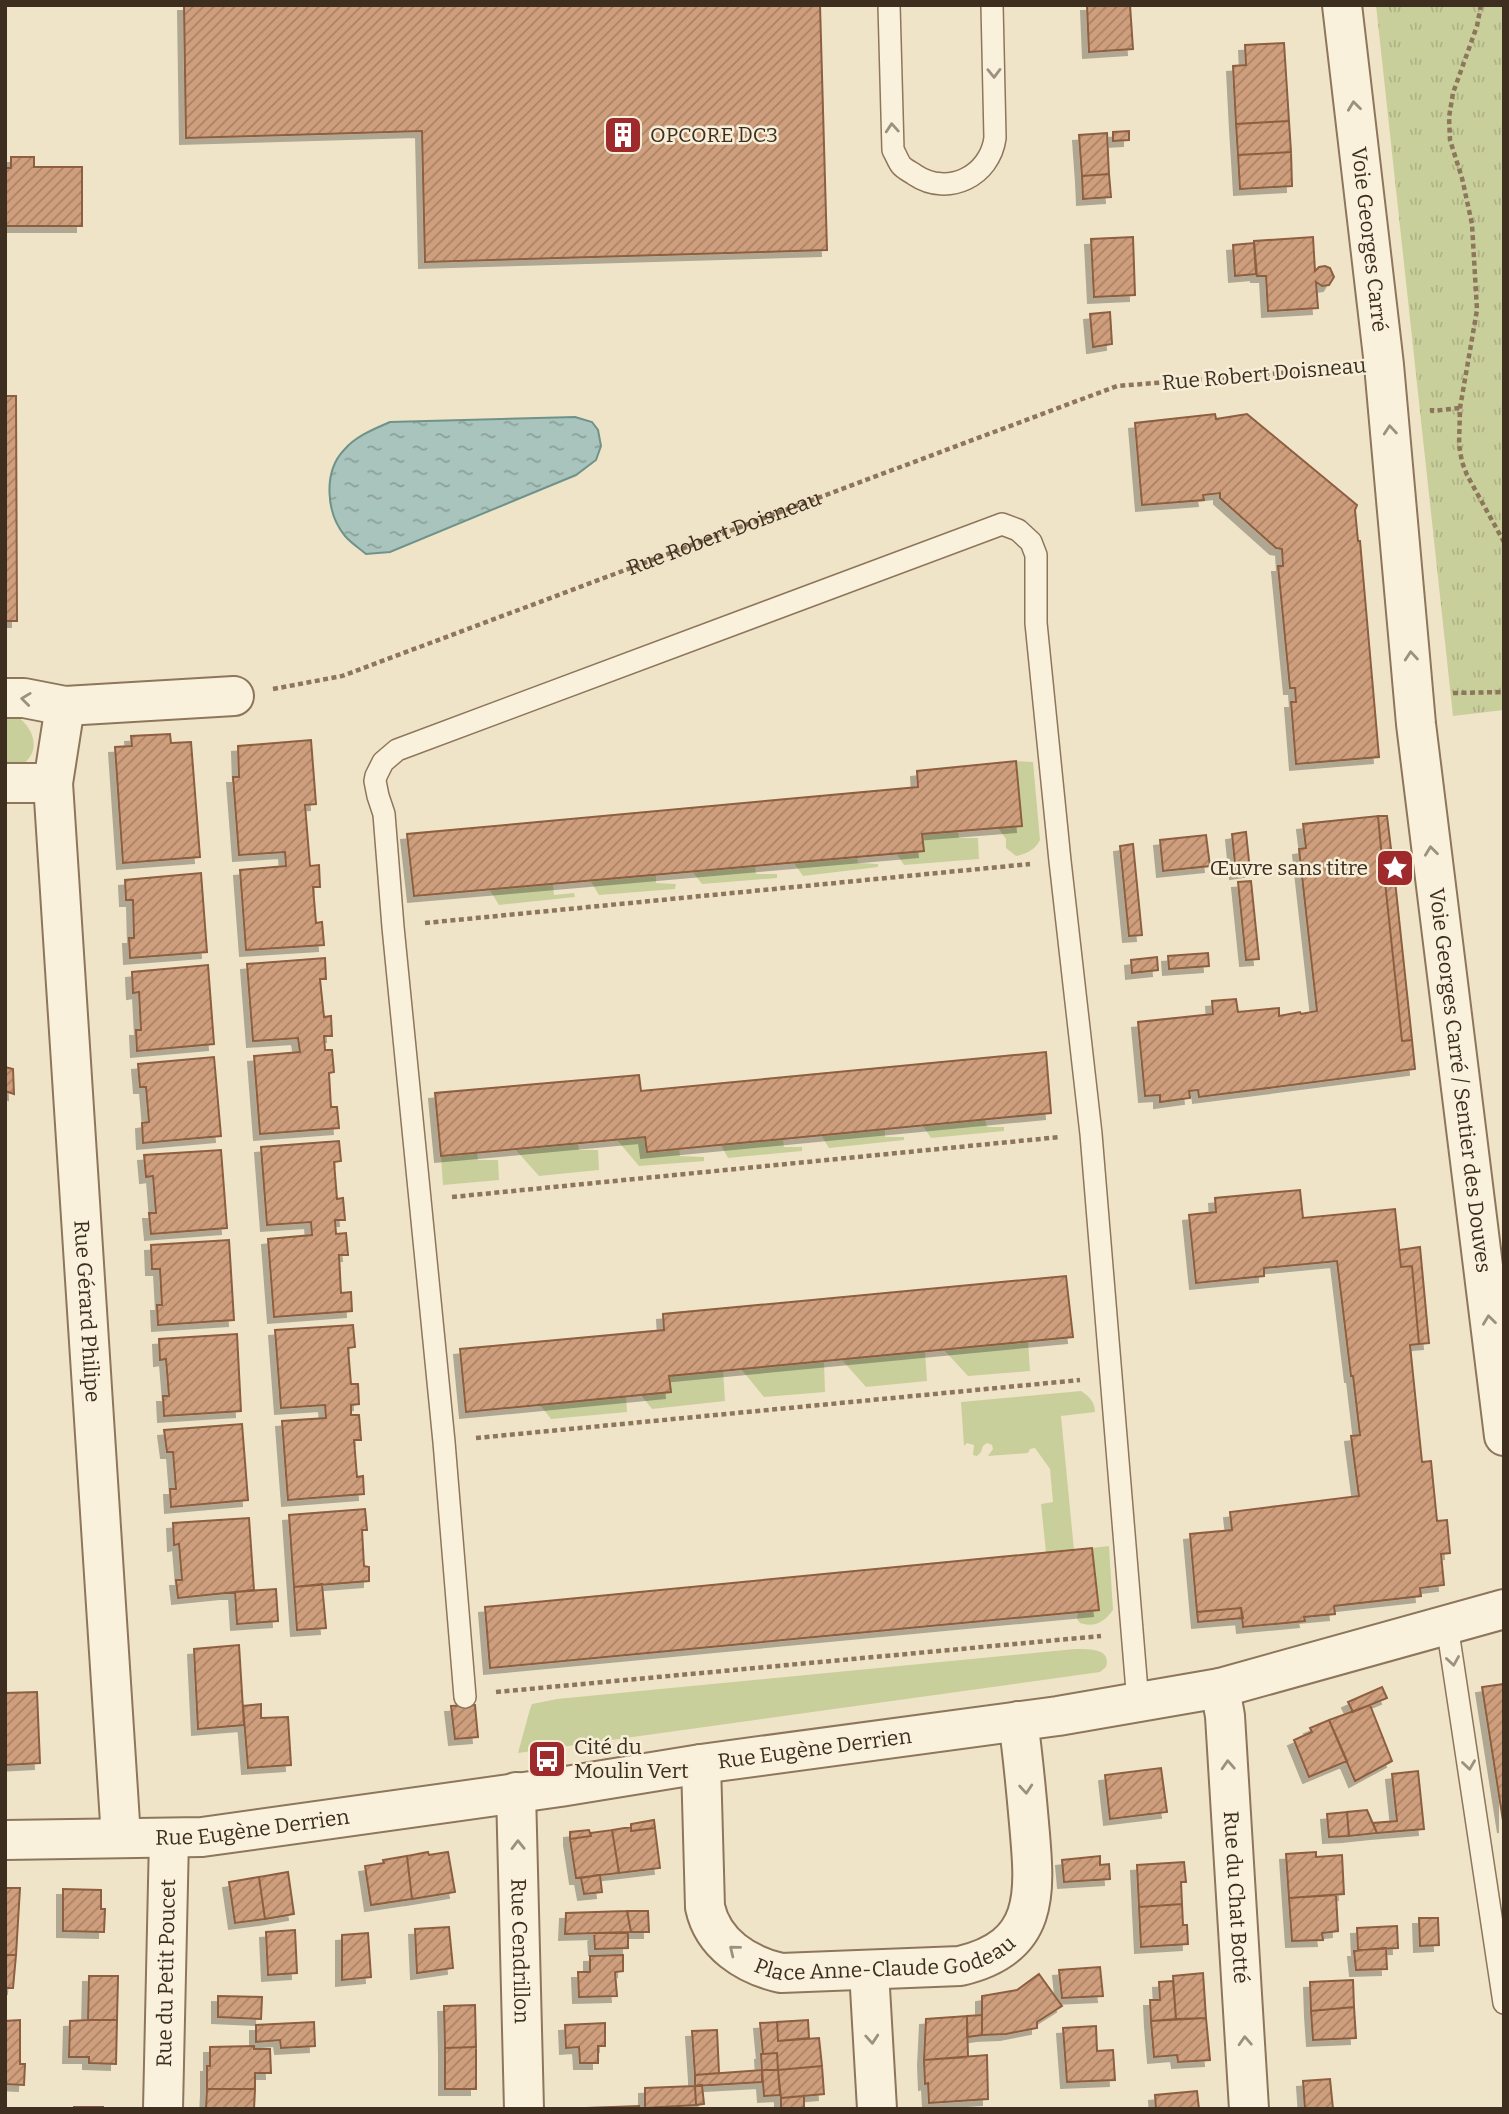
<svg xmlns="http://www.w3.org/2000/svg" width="1509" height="2114" font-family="Bitter,serif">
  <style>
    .green { fill: #c9cf9b }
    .park { fill: url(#park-tufts) }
    .water { fill: url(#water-ripples); stroke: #6f938a; stroke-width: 2 }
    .building { fill: url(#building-hatch); stroke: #8d5f41; stroke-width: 2; filter: url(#shadow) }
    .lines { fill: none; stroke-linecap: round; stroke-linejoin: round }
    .service-casing { stroke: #8d765c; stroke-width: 24 }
    .minor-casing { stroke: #8d765c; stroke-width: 42 }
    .path { stroke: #8d765c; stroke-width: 4.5; stroke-dasharray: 5 3.5; stroke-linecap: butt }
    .service { stroke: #faf1dc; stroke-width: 21 }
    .minor { stroke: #faf1dc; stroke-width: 38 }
    .oneway { stroke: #9c907e }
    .labels { text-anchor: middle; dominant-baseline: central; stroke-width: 5; stroke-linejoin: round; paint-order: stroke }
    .poi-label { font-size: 21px; fill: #3d2e20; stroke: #f7eed8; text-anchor: start }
    .street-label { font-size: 21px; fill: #3d2e20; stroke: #f7eed8 }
  </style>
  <defs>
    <pattern id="park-tufts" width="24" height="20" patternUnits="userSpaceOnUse" patternTransform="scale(1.75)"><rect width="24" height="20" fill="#c9cf9b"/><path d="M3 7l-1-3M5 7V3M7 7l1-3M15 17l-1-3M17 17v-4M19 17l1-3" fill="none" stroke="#aeb285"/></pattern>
    <pattern id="water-ripples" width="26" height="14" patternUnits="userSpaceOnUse" patternTransform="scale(1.75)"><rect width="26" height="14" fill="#a9c4bc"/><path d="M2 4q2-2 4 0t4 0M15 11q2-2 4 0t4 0" fill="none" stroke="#8ba098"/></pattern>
    <pattern id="building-hatch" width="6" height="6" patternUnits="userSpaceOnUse" patternTransform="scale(1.75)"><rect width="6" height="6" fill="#cf9f7d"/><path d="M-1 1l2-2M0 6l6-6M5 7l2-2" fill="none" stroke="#a98266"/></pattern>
    <filter id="shadow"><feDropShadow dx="-6" dy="6" stdDeviation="0" flood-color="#0004"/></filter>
  </defs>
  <rect width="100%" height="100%" fill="#f0e4c8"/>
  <path class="green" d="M5,710C29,718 47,748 21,766C17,769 10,770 5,772Z
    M1016,761L1033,762L1040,840C1035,850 1026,854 1016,856L1006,848V839L998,828L1022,825Z
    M958,831L959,838H978L979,859L904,865L896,853L924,851L922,834Z
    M857,857L858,863L878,864V867L803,876L794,863Z
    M755,866L756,874H777V878L702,884L692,871Z
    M656,875V883L676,884L675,889L599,895L590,880Z
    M553,884L554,895L574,893L575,897L499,905L489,889Z
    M985,1120L987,1127H1004V1131L931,1138L923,1126Z
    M885,1129V1137H904V1140L829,1148L821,1135Z
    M645,1137L647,1152L679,1149L680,1156L704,1157V1161L639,1166L617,1140Z
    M783,1139L784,1147H802V1151L728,1158L721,1145Z
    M578,1143L579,1150H598L599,1170L539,1176L515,1149Z
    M477,1153L478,1160H498L499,1180L443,1185L441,1156Z
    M1028,1341L1030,1371L968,1376L944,1350Z
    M925,1351L927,1381L866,1387L842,1360Z
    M824,1361L825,1392L764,1397L741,1369Z
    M723,1370L725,1401L652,1409L641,1395L671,1392L669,1376Z
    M1081,1391C1089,1396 1095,1402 1095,1412L1061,1416L1074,1550L1046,1553L1041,1504L1053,1502L1050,1469L1035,1448L1030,1449L1028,1453L988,1456L993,1449L992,1445L987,1443L983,1446L981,1452L977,1456L973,1455L974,1445L967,1443L964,1446L961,1402Z
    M626,1396L627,1412L551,1419L540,1405Z
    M1109,1546L1113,1610C1104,1622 1095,1628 1080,1623L1077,1619L1078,1612L1098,1610L1092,1548Z
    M1075,1649C1088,1649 1112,1648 1106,1667L1100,1672L518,1753L530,1709L532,1704L557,1699Z"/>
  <path class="park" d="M1376,5H1504V710L1453,716Z"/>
  <path class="water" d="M575,417L592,422L598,430L601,446L596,460L576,475L390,552L366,554C359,548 351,543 345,536C326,513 323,472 344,450C356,436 374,429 390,422Z"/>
  <path class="building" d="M184,5H820L827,250L425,262L422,131L186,138Z
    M1087,5H1130L1133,49L1089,52Z
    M1284,43L1289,121L1236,124L1233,66L1246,65L1245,45Z
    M1289,121L1291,152L1238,155L1236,124Z
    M1129,131V140L1113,141V132Z
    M1107,133L1109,174L1082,176L1079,135Z
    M1291,152L1292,186L1240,189L1238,155Z
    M11,157H34V167H82V226H5V168H11Z
    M1109,174L1111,197L1083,199L1082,176Z
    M1133,237L1135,295L1094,297L1091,239Z
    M1313,237L1315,271L1319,267L1325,266L1330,268L1334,277L1329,285L1322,286L1316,282L1318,308L1268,311L1266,276H1257L1254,241Z
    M1254,243L1256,274L1235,276L1233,245Z
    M1110,312L1112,344L1093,347L1090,314Z
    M5,396H16L17,621H5Z
    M1215,414L1216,419L1247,414L1357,505L1355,510L1358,541H1360L1379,757L1296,764L1291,702H1296L1295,688H1290L1278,566H1283L1282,549L1276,548L1220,498V493L1203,495L1204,500L1142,505L1135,423Z
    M170,734L171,743L191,742L200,857L123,863L115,747L132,746L131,736Z
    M311,740L316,804L305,805L310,866L319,865L320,887H313L316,923L322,922L324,945L246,950L240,870L286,866L285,852L239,855L233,777H239L238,746Z
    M1016,761L1022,826L922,834L924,851L414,896L407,834L918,787L917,771Z
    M1378,816L1382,858L1392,857L1395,881L1385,882L1402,1041L1412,1040L1415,1069L1199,1097L1198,1090L1189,1091L1190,1098L1160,1102V1095L1145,1096L1138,1022L1213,1014L1212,1001L1236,999L1238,1012L1279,1008V1016L1300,1012L1301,1014L1317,1011L1299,849L1306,848L1303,824Z
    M1378,816H1387L1392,857L1382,858Z
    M1246,832L1250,871L1236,873L1232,834Z
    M1206,835L1210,866L1163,871L1160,840Z
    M1133,844L1142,935L1129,936L1120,846Z
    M201,873L207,952L130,958L129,938H134L133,900H126L125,880Z
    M1251,881L1259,959L1246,960L1238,882Z
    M1395,881L1412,1040L1402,1041L1385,882Z
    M1208,953L1209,966L1169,969L1168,956Z
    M1157,957L1158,970L1132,973L1131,960Z
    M325,958L326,979H320L324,1017L331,1016L332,1036H324L325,1050H332L334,1072L329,1073L331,1107H337L339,1128L260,1134L254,1056L300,1052L298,1038L253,1041L247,964Z
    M208,965L214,1044L137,1051L136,1030H141L139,992L133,993L132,972Z
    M1046,1052L1051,1113L647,1152L645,1137L441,1156L435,1093L639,1075L641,1091Z
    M214,1057L221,1136L143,1143L142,1123L149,1122L146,1087H140L138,1064Z
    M5,1067L13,1069L14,1094L5,1091Z
    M339,1141L341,1161L334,1162L337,1199L343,1198L345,1220H335L336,1234L346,1233L348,1255H339L341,1293L351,1292L352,1311L274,1317L268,1239L312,1235L311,1222L267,1225L261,1147Z
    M221,1150L227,1228L151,1234L149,1213H156L153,1176L146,1177L144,1155Z
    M1300,1190L1303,1218L1395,1209L1401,1267L1412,1266L1419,1344L1410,1345L1422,1462L1431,1461L1437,1521L1447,1520L1450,1553L1441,1554L1444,1585L1420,1588L1421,1596L1334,1606L1335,1614L1304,1617L1305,1621L1243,1627L1241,1608L1197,1612L1190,1534L1232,1530L1230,1512L1359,1496L1351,1436L1360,1435L1353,1376H1351L1337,1261L1264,1268V1276L1196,1283L1189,1215L1216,1212L1215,1198Z
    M229,1240L234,1320L158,1325L157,1305H162L160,1269H152L151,1245Z
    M1420,1247L1429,1343L1419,1344L1412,1266L1401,1267L1399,1250Z
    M1066,1276L1073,1337L669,1376L671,1392L466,1412L460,1349L664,1330L663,1314Z
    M353,1325L355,1347L348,1348L351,1384H358L359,1404L351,1405V1415H359L361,1440H354L357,1477L363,1476L364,1494L288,1500L282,1421L326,1418L325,1405L281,1408L275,1330Z
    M237,1334L241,1411L164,1416L163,1396H169L166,1359L160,1360L159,1339Z
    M242,1424L248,1500L171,1507L170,1489H176L173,1452H167L164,1430Z
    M365,1509L367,1530H362L364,1566L369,1567V1581L294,1587L289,1515Z
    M249,1518L254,1590L178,1598L176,1580H182L179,1544L174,1545L173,1523Z
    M1092,1548L1099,1610L490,1668L485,1607Z
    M322,1584L326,1628L297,1630L294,1587Z
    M276,1589L278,1621L237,1624L235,1592Z
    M1241,1608L1243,1618L1198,1622L1197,1612Z
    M239,1645L244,1725L198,1729L194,1649Z
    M1504,1684V1827L1482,1687Z
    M1382,1687L1387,1698L1353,1712L1348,1702Z
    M37,1692L40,1763L5,1765V1693Z
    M261,1704V1718L288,1717L291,1765L248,1768L243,1706Z
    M475,1705L478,1737L455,1739L451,1706Z
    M1370,1705L1392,1761L1355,1781L1329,1720Z
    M1329,1720L1347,1761L1309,1777L1294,1740L1312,1732L1310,1728Z
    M1161,1768L1167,1812L1110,1819L1105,1775Z
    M1418,1771L1424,1829L1377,1833L1373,1823L1397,1821L1392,1774Z
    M1367,1810L1377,1833L1349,1836L1347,1812Z
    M1347,1812L1349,1836L1329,1837L1327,1814Z
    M654,1820L655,1828L631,1831V1824Z
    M631,1827V1831L655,1828L660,1868L619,1873L612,1830Z
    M589,1830L591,1836L570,1839V1832Z
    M612,1830L619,1873L576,1878L570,1839L591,1836L590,1833Z
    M428,1852L429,1855L448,1852L455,1892L412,1899L407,1856Z
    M1316,1852V1857L1342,1855L1344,1894L1289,1898L1286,1854Z
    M407,1856L412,1899L371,1905L365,1866L384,1863L383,1860Z
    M1100,1856V1865L1109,1864L1110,1879L1064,1882L1062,1860Z
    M1184,1862L1186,1882H1181L1182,1904L1139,1907L1137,1865Z
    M288,1872L294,1914L265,1919L259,1877Z
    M600,1875L602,1892L584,1894L581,1878Z
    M259,1877L265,1919L235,1923L229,1882Z
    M5,1888H20L16,1955H5Z
    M63,1889L101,1890V1909H105L104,1932L63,1931Z
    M1336,1895L1338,1931L1322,1933L1323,1940L1292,1941L1289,1898Z
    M1182,1904L1183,1925H1187L1188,1944L1141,1947L1139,1907Z
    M627,1911H648L649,1932H631Z
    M627,1911L631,1932L565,1934L566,1913Z
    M1419,1918H1438L1439,1945L1420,1946Z
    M1397,1926L1398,1948L1358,1950L1357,1928Z
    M449,1927L453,1968L417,1973L415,1929Z
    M295,1930L297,1973L268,1975L266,1932Z
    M368,1933L371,1977L342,1980V1935Z
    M594,1933H628V1948L595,1949Z
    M1386,1948L1387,1969L1356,1970L1354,1951Z
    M5,1955H16L13,1988H5Z
    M623,1955V1971L615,1972L617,1996L579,1997L578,1972H590V1956Z
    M1100,1967L1103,1996L1062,1998L1059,1970Z
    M1203,1973L1206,2018L1176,2019L1173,1976Z
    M1039,1974L1062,2006L1037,2022V2028L1006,2034L982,2035V1996L1017,1990Z
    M89,1976H118L117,2020H88Z
    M1353,1980L1354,2007L1311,2011L1310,1982Z
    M1173,1981L1176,2019L1151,2021L1150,2000H1160L1159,1982Z
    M218,1996L262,1997L261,2019L218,2017Z
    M475,2005L476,2047L445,2048L444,2006Z
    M1354,2007L1356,2038L1313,2040L1311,2011Z
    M982,2015V2035L967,2037V2016Z
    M967,2016L968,2057L924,2060L926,2019Z
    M1206,2018L1210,2060L1178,2062L1177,2055L1154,2057L1151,2021Z
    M20,2020V2064H25L24,2085L5,2084V2021Z
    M88,2020H117L116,2064L89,2063V2057H69L70,2021Z
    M808,2020L809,2038L778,2041L777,2022Z
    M314,2022L315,2046L281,2048L280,2040L256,2042V2025Z
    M777,2022L778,2041L819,2038L822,2066L778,2070L777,2053L763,2054L760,2023Z
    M605,2023V2046H598V2063H580L579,2047L566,2048L565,2025Z
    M1096,2026L1097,2051L1113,2050L1115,2080L1067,2082L1063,2028Z
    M717,2030L719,2073L695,2075L692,2031Z
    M254,2046V2049H270L271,2073H255V2089H207V2066H210V2047Z
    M476,2047V2089H445V2048Z
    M777,2053L778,2070H762L761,2054Z
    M987,2055L988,2099L929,2103L928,2083L925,2084L924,2060Z
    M822,2066L824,2094L781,2098L778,2070Z
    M762,2070H778L780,2095L764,2096Z
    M762,2070V2082L695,2086V2075Z
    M1330,2079L1333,2109H1305L1303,2081Z
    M702,2085L704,2104L696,2105L695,2086Z
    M695,2086L696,2105L645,2108V2088Z
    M207,2089H255L254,2109H206Z
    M1197,2091L1199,2109H1156L1155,2095Z
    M804,2096V2109H781V2098Z
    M639,2106V2109L585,2108Z
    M74,2107H103V2109H74Z"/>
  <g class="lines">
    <defs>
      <path id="service" d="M889,5L893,150C896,155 898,161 901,165C904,169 911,172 915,175C948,197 990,176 995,138L992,5
        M1447,1625L1504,2003
        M465,1697L444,1442L393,927L384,814L378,796L375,781L376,776L383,762L397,750L1002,524L1018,530L1031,542L1036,555V623L1060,861L1091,1134L1138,1703"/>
      <g id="minor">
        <path id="s2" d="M1342,5L1384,365L1416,724L1504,1436"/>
        <path id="s3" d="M5,698H24L65,706L53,783L121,1838"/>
        <path d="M65,706L234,696"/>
        <path d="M5,783H53"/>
        <path id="s4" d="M1220,1688L1225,1716L1249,2109"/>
        <path id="s5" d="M701,1764L705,1907C713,1944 746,1965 781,1973L960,1966C1042,1947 1035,1891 1029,1823C1026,1789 1023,1755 1018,1721"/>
        <path id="s6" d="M516,1792L524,2109"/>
        <path id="s7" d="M5,1840L202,1837L560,1787L701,1764L1058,1716L1220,1688L1504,1609"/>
        <path d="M869,1971L877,2109"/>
        <path id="s8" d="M163,2109L169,1838"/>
      </g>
    </defs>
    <use href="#service" class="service-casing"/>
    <use href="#minor" class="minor-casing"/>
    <g class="path">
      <path d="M1481,5L1477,26L1453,93L1449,117L1450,140L1462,178L1472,224L1477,310L1460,408L1459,445L1462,462L1467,475L1504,542"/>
      <path d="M1432,408V411L1460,408"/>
      <path id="s1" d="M273,689L342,676L1117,386L1344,368"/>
      <path d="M1453,693L1504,692"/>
      <path d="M425,923L1030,864"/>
      <path d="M452,1197L1060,1137"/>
      <path d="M476,1438L1080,1380"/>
      <path d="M496,1692L1101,1636"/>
    </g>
    <use href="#service" class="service"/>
    <use href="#minor" class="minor"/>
  </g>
  <defs><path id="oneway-chevron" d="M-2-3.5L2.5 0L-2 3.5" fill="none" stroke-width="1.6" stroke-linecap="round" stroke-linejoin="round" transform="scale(1.75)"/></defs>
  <g class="oneway">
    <use href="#oneway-chevron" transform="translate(994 73) rotate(89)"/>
    <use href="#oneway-chevron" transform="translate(1354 106) rotate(-97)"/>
    <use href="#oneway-chevron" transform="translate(892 128) rotate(-94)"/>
    <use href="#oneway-chevron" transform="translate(1390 430) rotate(-95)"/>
    <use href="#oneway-chevron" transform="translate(1411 656) rotate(-95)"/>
    <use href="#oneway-chevron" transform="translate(26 699) rotate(-173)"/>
    <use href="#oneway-chevron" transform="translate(1431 851) rotate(-97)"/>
    <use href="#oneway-chevron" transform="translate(1489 1320) rotate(-97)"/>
    <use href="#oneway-chevron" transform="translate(1453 1661) rotate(81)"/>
    <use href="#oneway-chevron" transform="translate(1228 1765) rotate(-93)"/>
    <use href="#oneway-chevron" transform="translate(1469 1765) rotate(82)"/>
    <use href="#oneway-chevron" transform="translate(1026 1789) rotate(85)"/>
    <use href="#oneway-chevron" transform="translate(518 1845) rotate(-91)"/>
    <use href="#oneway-chevron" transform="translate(734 1950) rotate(-141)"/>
    <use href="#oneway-chevron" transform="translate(872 2039) rotate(86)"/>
    <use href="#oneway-chevron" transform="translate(1245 2041) rotate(-93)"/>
  </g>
  <defs>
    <symbol id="building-square" viewBox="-11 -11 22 22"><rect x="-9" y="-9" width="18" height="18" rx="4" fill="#9e2a2b" stroke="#f7eed8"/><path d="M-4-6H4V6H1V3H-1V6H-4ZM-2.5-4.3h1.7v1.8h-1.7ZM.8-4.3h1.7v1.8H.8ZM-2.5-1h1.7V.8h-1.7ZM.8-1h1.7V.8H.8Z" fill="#fff"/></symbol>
    <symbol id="sight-square" viewBox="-11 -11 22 22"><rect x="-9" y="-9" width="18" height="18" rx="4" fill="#9e2a2b" stroke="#f7eed8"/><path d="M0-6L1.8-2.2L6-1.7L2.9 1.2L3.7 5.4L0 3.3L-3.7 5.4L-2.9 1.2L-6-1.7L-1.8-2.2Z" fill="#fff"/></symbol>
    <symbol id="bus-square" viewBox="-11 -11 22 22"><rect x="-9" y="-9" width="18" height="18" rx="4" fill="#9e2a2b" stroke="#f7eed8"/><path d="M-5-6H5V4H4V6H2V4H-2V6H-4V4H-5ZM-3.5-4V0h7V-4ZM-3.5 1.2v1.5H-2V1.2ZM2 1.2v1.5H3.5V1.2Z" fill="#fff"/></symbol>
  </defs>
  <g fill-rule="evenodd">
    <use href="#building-square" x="601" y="113" width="44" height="44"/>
    <use href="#sight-square" x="1373" y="846" width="44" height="44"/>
    <use href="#bus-square" x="525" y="1737" width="44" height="44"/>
  </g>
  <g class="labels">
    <g class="poi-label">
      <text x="650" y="135">OPCORE DC3</text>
      <text x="1368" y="868" text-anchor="end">Œuvre sans titre</text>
      <text x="574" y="1747">Cité du<tspan x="574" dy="24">Moulin Vert</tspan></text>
    </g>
    <g class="street-label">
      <text stroke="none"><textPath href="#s2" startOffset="236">Voie Georges Carré</textPath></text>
      <text transform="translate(1264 374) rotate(-5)">Rue Robert Doisneau</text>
      <text stroke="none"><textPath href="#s1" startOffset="478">Rue Robert Doisneau</textPath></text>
      <text stroke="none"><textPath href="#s2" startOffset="1082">Voie Georges Carré / Sentier des Douves</textPath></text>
      <text stroke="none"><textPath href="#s3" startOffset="668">Rue Gérard Philipe</textPath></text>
      <text stroke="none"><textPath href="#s7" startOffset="816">Rue Eugène Derrien</textPath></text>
      <text stroke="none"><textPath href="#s7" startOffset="248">Rue Eugène Derrien</textPath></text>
      <text stroke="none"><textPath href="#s4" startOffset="210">Rue du Chat Botté</textPath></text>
      <text stroke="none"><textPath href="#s5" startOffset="355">Place Anne-Claude Godeau</textPath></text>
      <text stroke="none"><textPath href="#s6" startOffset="159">Rue Cendrillon</textPath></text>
      <text stroke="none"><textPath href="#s8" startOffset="136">Rue du Petit Poucet</textPath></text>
    </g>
  </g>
  <rect width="1509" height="2114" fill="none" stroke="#3d2e20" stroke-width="14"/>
</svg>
